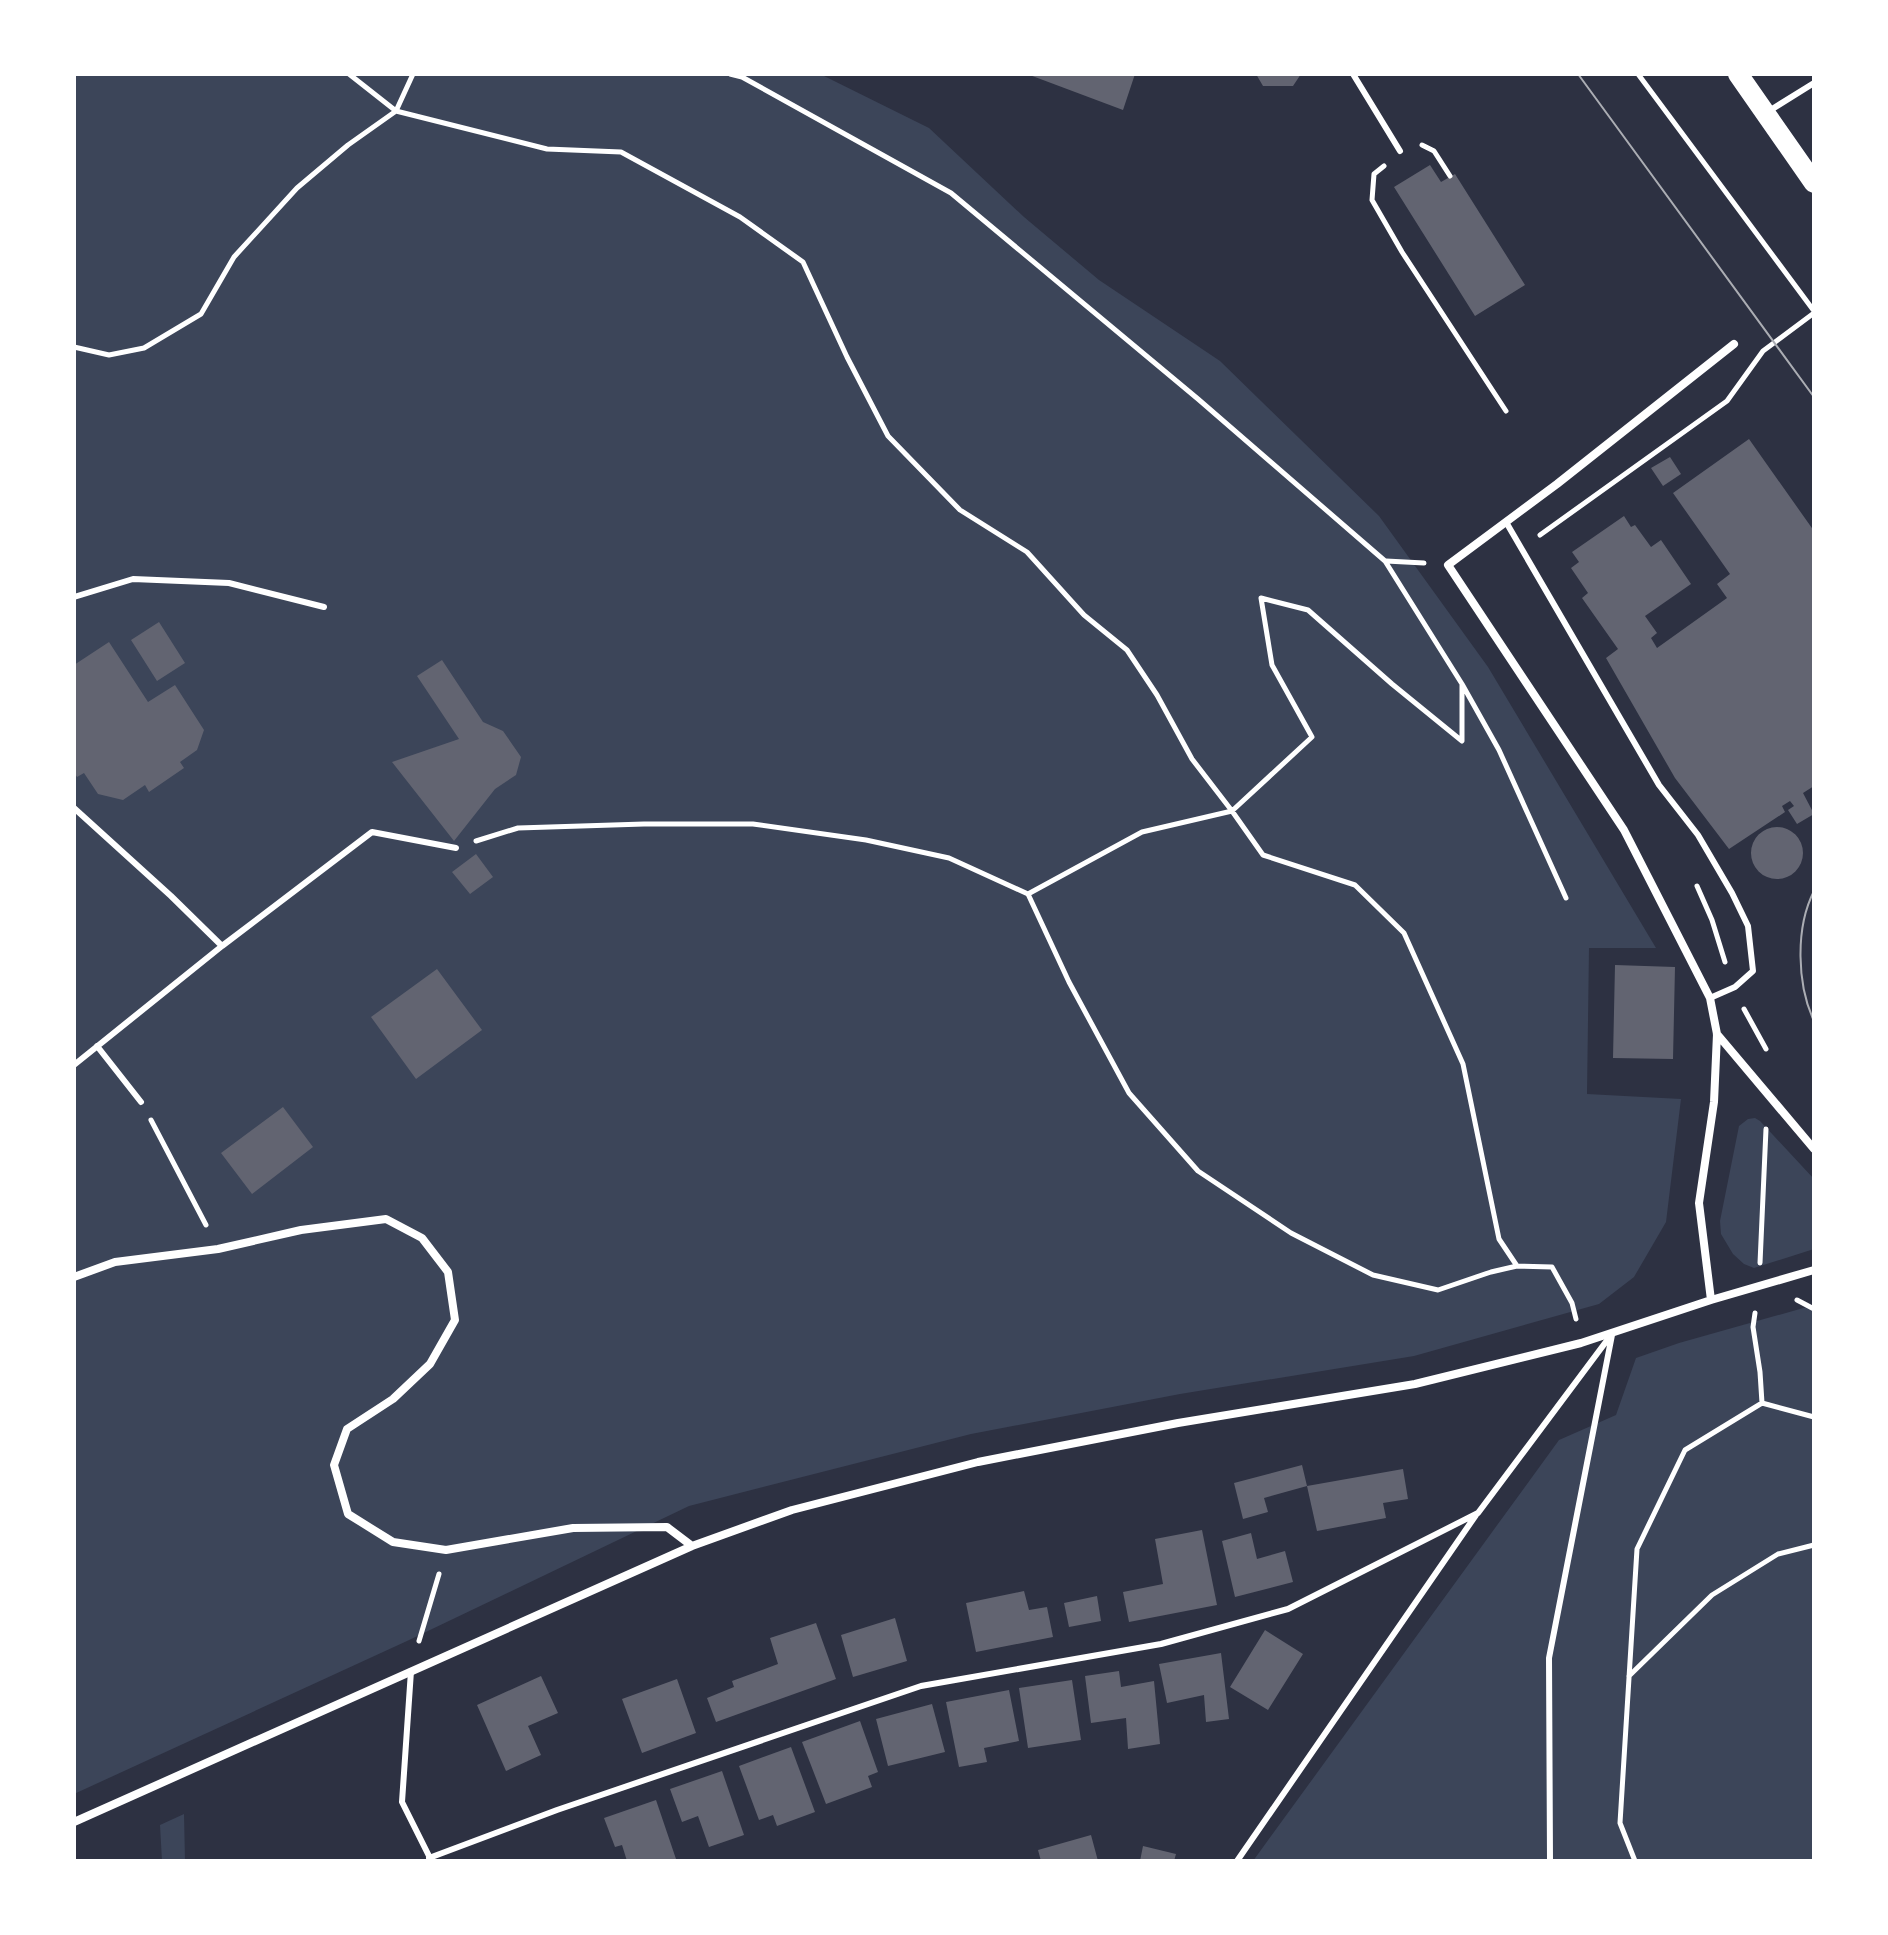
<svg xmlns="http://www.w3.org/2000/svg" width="1888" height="1935" font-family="Figtree,sans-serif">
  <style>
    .green { fill: #3c4559 }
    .building { fill: #626471 }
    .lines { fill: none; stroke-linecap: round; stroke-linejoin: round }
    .path { stroke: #fff; stroke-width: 5 }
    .service { stroke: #fff; stroke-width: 6 }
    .minor { stroke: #fff; stroke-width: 8 }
    .primary { stroke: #fff; stroke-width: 20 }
    .tram { stroke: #abadb3; stroke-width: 2 }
  </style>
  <rect width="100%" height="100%" fill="#2d3142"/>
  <path class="green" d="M74,74H820L929,128L1024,217L1099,280L1220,361L1379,516L1488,667L1656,948H1589L1587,1094L1681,1099L1666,1222L1634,1277L1599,1304L1414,1356L1180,1394L971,1434L689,1506L407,1641L74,1794Z
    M1755,1118L1760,1121L1814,1179V1249L1754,1268L1744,1264L1733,1254L1721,1234L1720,1221L1739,1126L1748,1119Z
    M1814,1305V1861H1253L1559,1440L1616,1415L1636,1358L1679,1343Z
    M184,1814L185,1861H162L160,1825Z"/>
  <path class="building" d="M1027,74H1135L1123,110Z
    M1256,74H1301L1293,86H1263Z
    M1430,165L1441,182L1455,174L1525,285L1475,316L1394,187Z
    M1749,439L1814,531V786L1803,793L1814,814L1797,824L1788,810L1794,806L1790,801L1782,806L1785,812L1729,849L1675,778L1606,658L1618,649L1582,598L1588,593L1571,568L1579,562L1572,552L1624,516L1631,527L1635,525L1651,547L1661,540L1691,584L1645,616L1657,633L1651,638L1657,648L1727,598L1717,584L1730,574L1673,493Z
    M1670,457L1681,474L1663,486L1651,468Z
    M159,622L185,663L157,681L131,640Z
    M109,642L148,702L175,685L204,730L197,750L180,762L184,768L149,792L145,785L123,800L98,794L84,773L77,777L74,772V665Z
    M442,660L483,722L503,731L521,757L516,775L495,789L454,841L392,762L459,739L417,676Z
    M1751 853a26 26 0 1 1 52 0a26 26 0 1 1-52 0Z
    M476,854L493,877L470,894L452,872Z
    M1615,965L1675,967L1673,1059L1613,1058Z
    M437,969L482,1030L416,1079L371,1017Z
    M283,1107L313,1147L252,1194L221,1153Z
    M1302,1465L1307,1486L1264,1498L1268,1512L1243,1519L1234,1483Z
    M1403,1469L1408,1499L1383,1503L1386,1518L1317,1531L1307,1486Z
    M1202,1530L1217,1605L1129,1622L1123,1592L1163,1584L1155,1539Z
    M1251,1533L1257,1559L1285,1551L1293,1582L1235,1597L1222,1541Z
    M1024,1591L1029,1610L1047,1607L1053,1637L976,1652L966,1603Z
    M1097,1596L1101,1621L1069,1627L1064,1603Z
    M895,1618L907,1661L853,1677L841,1635Z
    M816,1623L836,1679L716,1722L707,1698L734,1687L732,1681L778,1664L770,1638Z
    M1265,1630L1303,1654L1268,1710L1230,1687Z
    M1221,1653L1229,1719L1206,1722L1204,1695L1167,1703L1159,1664Z
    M1119,1671L1121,1687L1154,1681L1160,1744L1128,1749L1126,1718L1091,1723L1085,1676Z
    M541,1676L558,1713L528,1726L541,1755L506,1771L477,1705Z
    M677,1679L696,1733L642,1753L622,1699Z
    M1072,1680L1081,1740L1028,1748L1019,1688Z
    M1009,1690L1019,1741L984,1748L987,1762L959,1767L946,1702Z
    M932,1704L945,1752L888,1766L876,1719Z
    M860,1721L878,1772L868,1776L872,1787L826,1804L802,1742Z
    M791,1747L815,1812L777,1826L773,1815L759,1820L739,1766Z
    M722,1771L744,1835L709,1847L698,1816L682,1822L670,1789Z
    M656,1800L676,1859L671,1861H627L622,1845L615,1847L604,1818Z
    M1091,1835L1098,1861H1041L1038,1850Z
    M1143,1846L1176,1854L1174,1861H1140Z"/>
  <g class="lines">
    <path class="path" d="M349,74L396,111L547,149L621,152L740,217L803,262L847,357L888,436L960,510L1027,552L1084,615L1127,650L1157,695L1192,759L1232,811L1263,855L1355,885L1404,933L1463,1064L1499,1239L1517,1266
      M730,74L742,77L951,193L1198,399L1385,561L1462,684L1499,750L1566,898
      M1638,74L1814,311
      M1422,145L1434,151L1450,176
      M1384,166L1374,174L1372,200L1402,252L1506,411
      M74,347L109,355L144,348L201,314L234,257L297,188L348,145L396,111L413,74
      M1540,535L1727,401L1763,351L1814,313
      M1386,561L1424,563
      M476,841L518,828L644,824H753L866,840L949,858L1028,894L1069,982L1129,1093L1198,1171L1291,1233L1373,1275L1438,1290L1491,1272L1517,1266L1552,1267L1572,1303L1576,1319
      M1697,886L1712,920L1725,962
      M1028,894L1142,832L1232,811L1312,737L1272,665L1261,598L1308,610L1392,684L1462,741V685
      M1744,1009L1766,1049
      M151,1120L206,1225
      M1760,1263L1766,1129
      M1797,1300L1814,1309
      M1755,1313L1753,1327L1760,1372L1762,1403
      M419,1641L439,1574
      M1629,1676L1712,1595L1778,1554L1814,1545
      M1635,1861L1620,1823L1637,1549L1685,1450L1762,1403L1814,1417"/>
    <path class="service" d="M1353,74L1400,151
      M1769,111L1814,83
      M1506,522L1659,785L1698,835L1732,893L1748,926L1753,971L1735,987L1710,998
      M74,597L133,579L229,583L324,607
      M74,808L171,896L222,946
      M97,1046L141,1102
      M74,1065L222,946L372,832L456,848
      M411,1671L402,1802L431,1860
      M429,1858L557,1810L921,1686L1161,1644L1288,1609L1478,1513L1611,1335
      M1237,1861L1476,1515
      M1550,1861L1549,1658L1612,1335"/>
    <path class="minor" d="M1717,1034L1814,1149
      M74,1277L115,1262L218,1249L301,1230L386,1219L422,1238L448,1272L455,1320L430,1364L393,1399L347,1429L334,1465L348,1514L393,1542L446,1550L573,1528L667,1527L692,1546
      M1711,1300L1699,1203L1714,1102L1717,1034L1710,998L1624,830L1448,565L1557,484L1734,344
      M74,1822L692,1546L792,1510L978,1462L1178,1423L1415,1384L1581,1343L1711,1300L1814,1270"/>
    <path class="primary" d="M1738,74L1814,183"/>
    <path class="tram" d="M1578,74L1814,397
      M1814,891C1795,928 1797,985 1814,1021"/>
  </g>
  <rect width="1888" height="1935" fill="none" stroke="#ffffff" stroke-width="152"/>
</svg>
